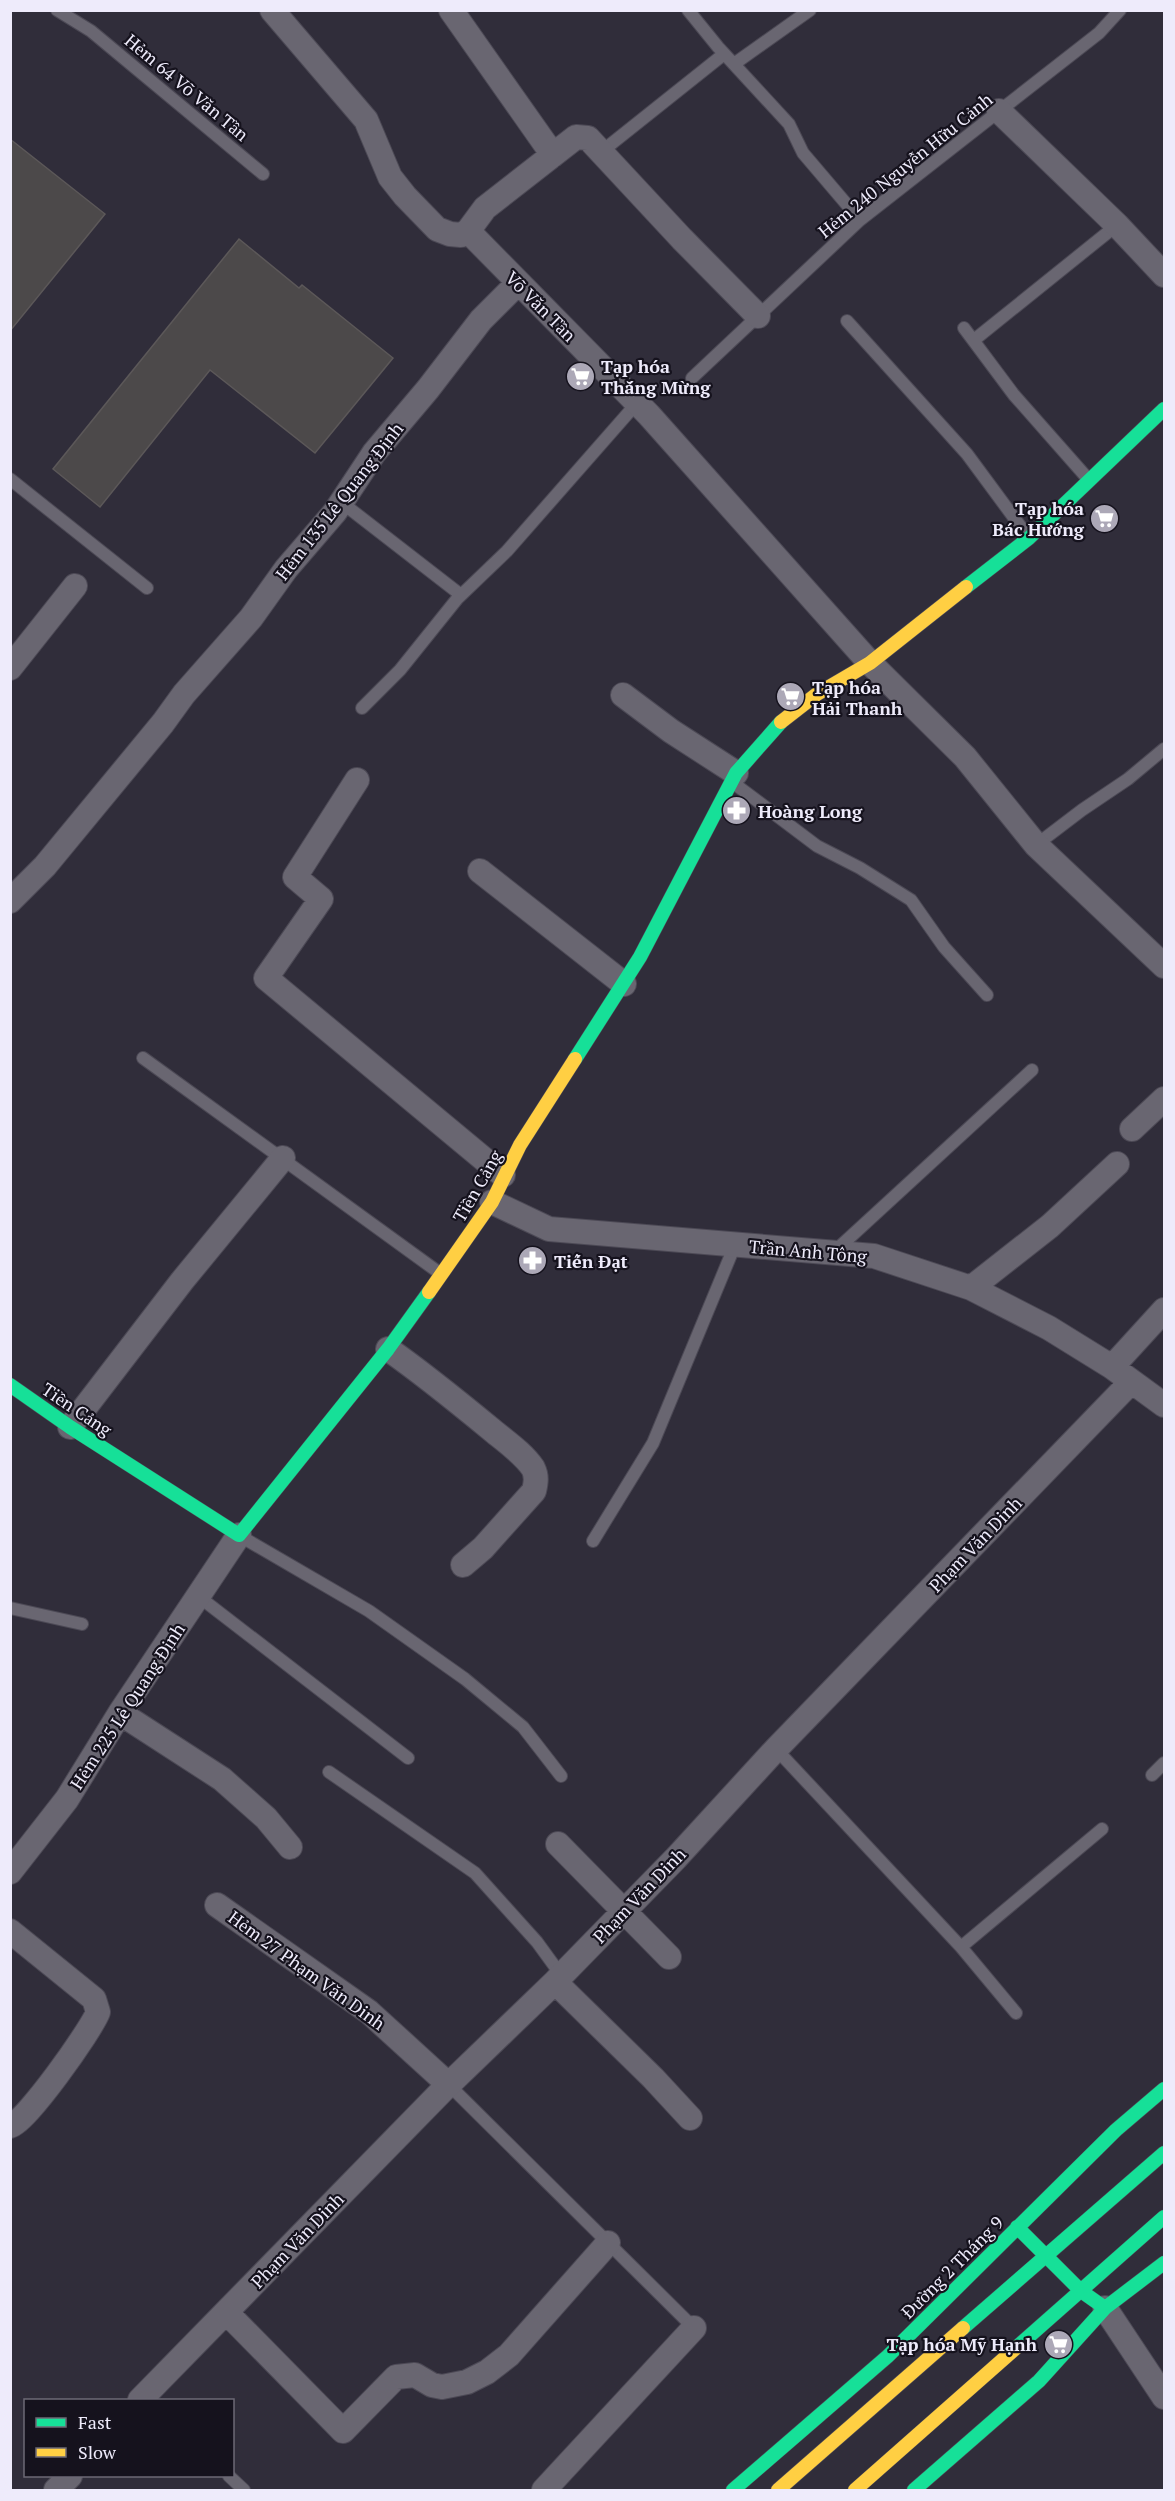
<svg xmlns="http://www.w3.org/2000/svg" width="1175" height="2501" font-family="'PT Serif',serif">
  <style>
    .building { fill: #4c494a; stroke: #5c5859; stroke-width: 1.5 }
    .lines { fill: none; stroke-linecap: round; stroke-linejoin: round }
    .lane-casing { stroke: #4c4955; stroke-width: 14 }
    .street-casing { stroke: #4c4955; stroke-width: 26 }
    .fast-casing { stroke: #4c4955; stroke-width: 15 }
    .slow-casing { stroke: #4c4955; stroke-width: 15 }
    .lane { stroke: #696671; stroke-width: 12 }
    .street { stroke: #696671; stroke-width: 24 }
    .fast { stroke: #16e098; stroke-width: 14 }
    .slow { stroke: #ffcf43; stroke-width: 14 }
    .labels { text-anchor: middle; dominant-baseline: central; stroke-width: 4.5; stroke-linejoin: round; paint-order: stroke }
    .street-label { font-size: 18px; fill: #eeebfb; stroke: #15121d }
    .poi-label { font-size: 18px; font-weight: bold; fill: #eeebfb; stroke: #15121d; text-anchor: start }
  </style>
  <rect width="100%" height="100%" fill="#302d3a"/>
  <path class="building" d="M10,139L105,214L10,331Z
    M239,239L299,288L302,285L393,358L315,453L210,370L100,507L53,469Z"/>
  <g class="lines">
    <defs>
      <path id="lane" d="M57,10L91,31L263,174
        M688,10L718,47L789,124L803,153L860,220
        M734,64L810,10
        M601,152L724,54
        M847,321L967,454L1029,538
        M964,328L1014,395L1089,480
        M974,340L1117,225
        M692,378L860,220L1099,33L1120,10
        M10,479L147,588
        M341,502L461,595
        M362,708L400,670L457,599L507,551L637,403
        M732,782L817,846L860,868L911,900L944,947L987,995
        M1036,845L1082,810L1128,779L1164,749
        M143,1058L441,1274
        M835,1251L1032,1070
        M240,1536L369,1611L465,1679L523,1727L561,1776
        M593,1541L653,1443L735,1245
        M198,1596L408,1758
        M10,1608L82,1624
        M776,1749L961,1947L1016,2013
        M329,1772L475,1873L537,1942L561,1975
        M1152,1775L1164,1763
        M961,1947L1102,1829
        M449,2085L694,2328
        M229,2476L244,2490"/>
      <path id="street" d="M272,10L366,120L390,177L405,196L437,229L450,234L461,235L468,231L649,415L870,663L965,757L1036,845L1164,966
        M451,10L553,155
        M999,111L1117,225L1164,275
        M468,231L485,208L576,137L588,138L682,239L758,316
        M10,668L75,586
        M623,695L671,731L736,773
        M357,780L295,877L321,899L266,978L503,1175
        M480,871L624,984
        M10,901L45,866L163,723L184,694L251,618L286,569L335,512L374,453L428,389L481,320L518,283
        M1132,1129L1164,1099
        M492,1202L549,1229L874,1256L971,1288L1049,1328L1112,1367L1164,1405
        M971,1288L1050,1226L1117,1164
        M388,1349C424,1374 458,1402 492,1430C505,1441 523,1453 533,1468C537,1476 536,1482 534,1491L483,1548L463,1565
        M1112,1367L1164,1310
        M70,1427L182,1281L283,1158
        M120,1713L222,1779L266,1818L290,1847
        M558,1844L669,1957
        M10,1872L67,1799L120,1713L239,1535
        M217,1905L369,2012L449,2085
        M10,1931L94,1999L98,2012C92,2029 24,2125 10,2126
        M555,1982L653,2078L690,2118
        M1105,2308L1164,2397
        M226,2312L343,2431L396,2377L415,2375L432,2385L442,2387L467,2382L487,2372L509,2355L608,2243
        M140,2400L443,2090L555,1982L676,1858L776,1749L1131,1382
        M56,2490L70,2476
        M544,2490L694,2328"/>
      <path id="fast" d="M966,587L1029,538L1164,409
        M575,1059L640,957L736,773L781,722
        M10,1385L70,1427L239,1535L388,1349L429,1292
        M1017,2227L1081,2291L1105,2308
        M963,2328L1164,2153
        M1017,2347L1164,2217
        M733,2490L888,2356L1116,2130L1164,2089
        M914,2490L1039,2381L1105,2308L1164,2263"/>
      <path id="slow" d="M781,722L817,694L870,663L966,587
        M429,1292L492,1202L520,1145L575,1059
        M778,2490L963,2328
        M855,2490L1017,2347"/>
    </defs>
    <use href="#lane" class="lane-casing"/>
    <use href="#street" class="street-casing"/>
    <use href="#fast" class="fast-casing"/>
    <use href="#slow" class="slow-casing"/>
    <use href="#lane" class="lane"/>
    <use href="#street" class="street"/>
    <use href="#fast" class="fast"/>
    <use href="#slow" class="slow"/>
  </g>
  <defs>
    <symbol id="supermarket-disc" viewBox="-11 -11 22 22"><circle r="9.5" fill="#aca8b7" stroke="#15121d"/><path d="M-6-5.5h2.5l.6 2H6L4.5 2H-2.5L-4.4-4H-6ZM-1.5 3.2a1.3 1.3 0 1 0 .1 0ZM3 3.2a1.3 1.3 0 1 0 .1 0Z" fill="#fff"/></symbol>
    <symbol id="pharmacy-disc" viewBox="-11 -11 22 22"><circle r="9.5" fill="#aca8b7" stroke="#15121d"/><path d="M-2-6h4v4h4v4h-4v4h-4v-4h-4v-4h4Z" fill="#fff"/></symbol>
  </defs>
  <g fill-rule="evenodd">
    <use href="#supermarket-disc" x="564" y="360" width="33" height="33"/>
    <use href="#supermarket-disc" x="1088" y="502" width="33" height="33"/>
    <use href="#supermarket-disc" x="774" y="680" width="33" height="33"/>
    <use href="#pharmacy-disc" x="720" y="794" width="33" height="33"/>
    <use href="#pharmacy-disc" x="516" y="1244" width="33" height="33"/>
    <use href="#supermarket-disc" x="1042" y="2328" width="33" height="33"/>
  </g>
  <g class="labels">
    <g class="street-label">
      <text transform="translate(187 87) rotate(40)">Hẻm 64 Võ Văn Tần</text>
      <text transform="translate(905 165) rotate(-39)">Hẻm 240 Nguyễn Hữu Cảnh</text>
      <text transform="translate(541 306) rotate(45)">Võ Văn Tần</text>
      <text transform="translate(339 501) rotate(-52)">Hẻm 135 Lê Quang Định</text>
      <text transform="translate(477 1186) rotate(-60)">Tiền Cảng</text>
      <text transform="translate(808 1251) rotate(5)">Trần Anh Tông</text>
      <text transform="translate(77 1409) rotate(34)">Tiền Cảng</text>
      <text transform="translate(975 1544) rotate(-46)">Phạm Văn Dinh</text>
      <text transform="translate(127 1706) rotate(-57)">Hẻm 225 Lê Quang Định</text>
      <text transform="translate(639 1895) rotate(-46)">Phạm Văn Dinh</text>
      <text transform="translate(307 1970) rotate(36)">Hẻm 27 Phạm Văn Dinh</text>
      <text transform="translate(297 2240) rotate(-46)">Phạm Văn Dinh</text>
      <text transform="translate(952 2267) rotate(-45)">Đường 2 Tháng 9</text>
    </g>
    <g class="poi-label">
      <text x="601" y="366">Tạp hóa<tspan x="601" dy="21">Thắng Mừng</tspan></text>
      <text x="1084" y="508" text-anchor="end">Tạp hóa<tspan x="1084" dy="21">Bác Hướng</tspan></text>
      <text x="812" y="687">Tạp hóa<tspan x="812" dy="21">Hải Thanh</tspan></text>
      <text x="758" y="811">Hoàng Long</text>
      <text x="554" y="1261">Tiến Đạt</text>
      <text x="1037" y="2344" text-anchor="end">Tạp hóa Mỹ Hạnh</text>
    </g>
  </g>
  <rect width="1175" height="2501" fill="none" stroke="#eeebfb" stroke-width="24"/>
  <rect x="24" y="2399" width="210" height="78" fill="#15121d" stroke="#6c6976" stroke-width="1.5"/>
  <rect x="36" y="2418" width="30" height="9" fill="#16e098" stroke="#6c6976" stroke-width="1.5"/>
  <text x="78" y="2429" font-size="18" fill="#eeebfb">Fast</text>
  <rect x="36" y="2448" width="30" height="9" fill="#ffcf43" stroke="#6c6976" stroke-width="1.5"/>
  <text x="78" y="2459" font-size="18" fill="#eeebfb">Slow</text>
</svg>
